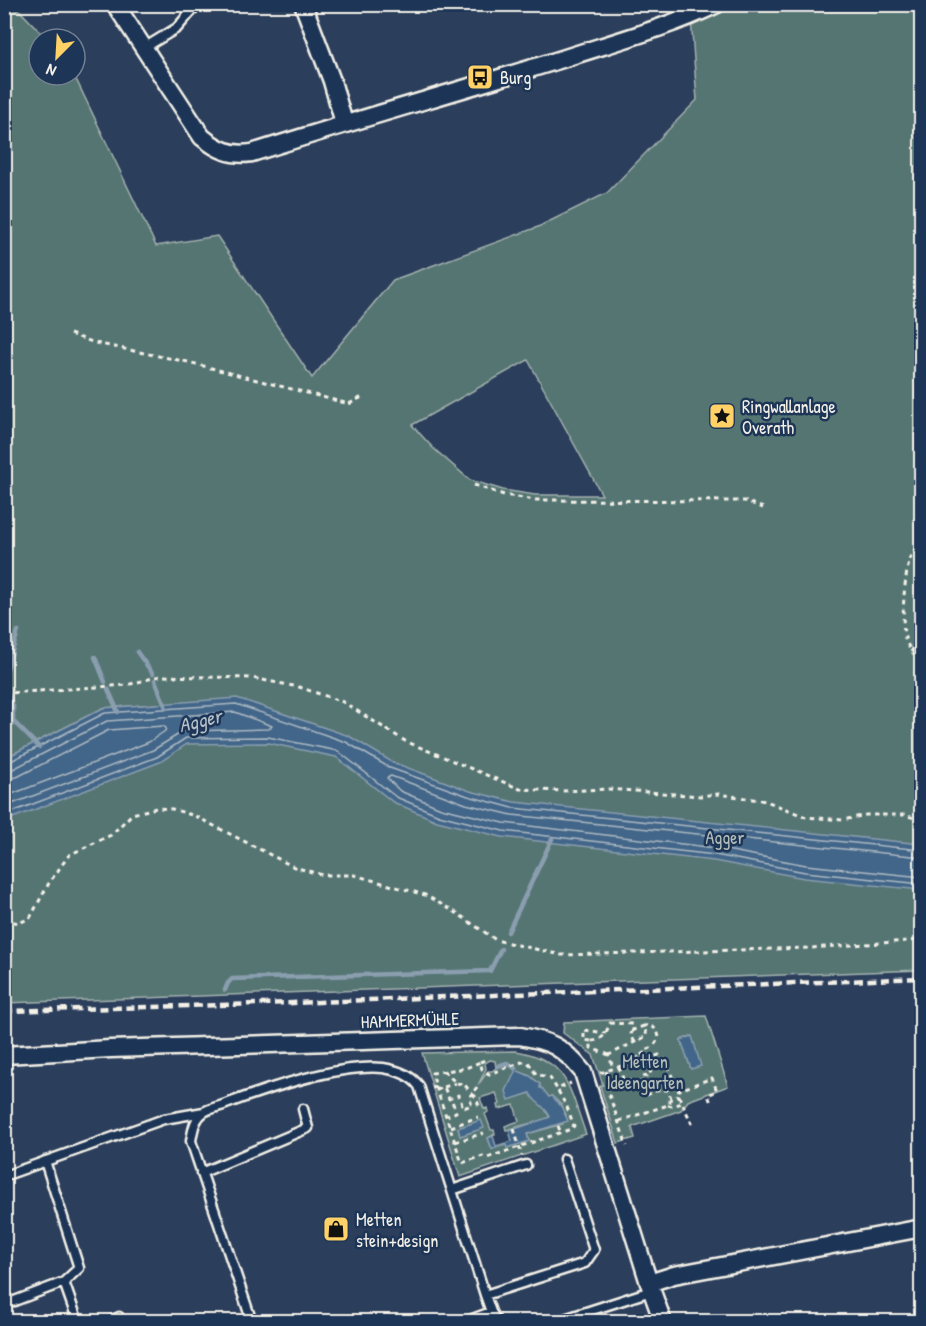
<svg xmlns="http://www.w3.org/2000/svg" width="926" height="1326" font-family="'Patrick Hand',sans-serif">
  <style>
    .green { fill: #547473; stroke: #a4b2ae; stroke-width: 1.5; fill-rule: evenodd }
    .water { fill: #436689; stroke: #8a9eaf; stroke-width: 1.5 }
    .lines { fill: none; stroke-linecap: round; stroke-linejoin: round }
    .shore { stroke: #adb9c2; stroke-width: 1.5 }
    .stream { stroke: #8a9eaf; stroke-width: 4.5 }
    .service-casing { stroke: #f4f1e8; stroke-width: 13 }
    .minor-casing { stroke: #f4f1e8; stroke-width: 21 }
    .path { stroke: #f4f1e8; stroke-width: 3; stroke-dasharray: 4.5 4.5; stroke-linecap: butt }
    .service { stroke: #1d3557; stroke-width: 8 }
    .minor { stroke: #1d3557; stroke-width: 16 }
    .rail { stroke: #f4f1e8; stroke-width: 4.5; stroke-dasharray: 9 4.5; stroke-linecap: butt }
    .labels { text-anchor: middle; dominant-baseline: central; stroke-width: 5; stroke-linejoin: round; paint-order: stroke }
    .poi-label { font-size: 18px; fill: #f4f1e8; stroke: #1d3557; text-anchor: start }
    .park-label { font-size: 18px; fill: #b4bfb9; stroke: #1d3557 }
    .street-label { font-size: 18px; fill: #f4f1e8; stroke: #1d3557 }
    .water-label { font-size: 20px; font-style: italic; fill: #b6c0c7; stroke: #1d3557 }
  </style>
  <rect width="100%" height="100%" fill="#2b3e5c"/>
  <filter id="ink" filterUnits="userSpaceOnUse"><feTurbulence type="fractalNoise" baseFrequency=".0167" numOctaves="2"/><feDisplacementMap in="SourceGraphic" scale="12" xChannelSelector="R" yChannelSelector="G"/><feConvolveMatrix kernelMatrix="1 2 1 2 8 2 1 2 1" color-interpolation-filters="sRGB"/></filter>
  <g filter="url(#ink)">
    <path class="green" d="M5,5L20,11L47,39H39V75H74L156,246L217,236L312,378L393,280L538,227L607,193L697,100L690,5H921V970L5,1003V774L158,704L103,708L5,758ZM528,360L602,495H535L503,490L470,480L433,448L412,425Z
      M706,1016L728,1086L688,1101L681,1110L632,1127L635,1138L618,1143L600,1086L603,1085L593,1055L563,1033L564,1022ZM691,1036V1069L681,1040Z
      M516,1051C569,1060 569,1089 586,1134L460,1177L422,1053ZM490,1060L495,1061L496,1068L492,1071H488L478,1085L486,1069L485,1063ZM515,1072C525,1071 532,1078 540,1084V1089L549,1097L552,1096L562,1106L566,1115L563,1124L527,1134L529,1141L507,1147L506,1144L492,1149L488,1138L495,1134L494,1130H491L485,1114L488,1112L487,1108L484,1109L480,1098L496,1093L500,1104L498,1105L499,1109L514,1105L519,1121L505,1126L506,1130L550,1118L545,1109L530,1093L509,1099L507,1087L514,1079ZM481,1121L483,1128L460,1136L458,1128Z"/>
    <path class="water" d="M237,698L349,736L392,762L470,791L514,802L921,844V890L804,878L714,861L502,837L437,821L393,802L336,757L268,743L187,744L160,762L5,821V758L103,708Z
      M692,1036L701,1066L691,1069L681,1040Z
      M516,1068L518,1071L530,1076L540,1084V1088H542L549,1097L552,1096L561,1106L568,1121L527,1134L529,1141L507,1148L506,1145L492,1149L488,1138L493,1136L496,1146L512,1141L509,1131L550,1117C546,1106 534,1103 530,1093L509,1100L506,1091L515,1072L514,1069Z
      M481,1120L484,1128L460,1136L458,1128Z"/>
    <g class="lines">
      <path class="shore" d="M4,763L9,762L105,713L236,704L346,742L390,768L468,796L513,808L922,850
        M4,770L13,769L107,721L235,712L272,726L269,729L184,731L153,750L4,807
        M4,779L17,777L109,730L163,726L166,728L165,731L149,742L4,797
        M4,815L157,757L186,738L268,737L338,751L396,797L439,815L503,831L715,855L805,872L922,884
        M922,857L512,815L466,804L391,776L387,778L400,791L441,808L504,823L716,848L806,865L922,877"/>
      <path class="stream" d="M137,652L153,674
        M95,657L105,682
        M4,679L18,631
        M155,680L166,708
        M4,684L13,706V721L39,747
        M108,689L118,712
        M508,932L552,839
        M225,990L228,983L232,979L490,971L501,949
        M498,1066L507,1063L515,1068"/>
      <defs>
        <path id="service" d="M144,48L177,28L196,6
          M45,1161L79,1268L64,1282L78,1322
          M201,1173L308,1128L303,1109
          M4,1176L164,1119L204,1112
          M452,1190L526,1165
          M485,1295L585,1263L594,1250L564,1159
          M4,1305L64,1282
          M109,1322L119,1317L121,1322
          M252,1322L191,1141C193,1130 194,1119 204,1112C210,1108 219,1107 226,1104C266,1089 340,1064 383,1068C397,1070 410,1074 419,1086L485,1295L491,1312L497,1322
          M464,1322L491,1312
          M555,1322L651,1291"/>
        <path id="minor" d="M115,4L202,137C218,150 231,156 252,153C355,120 459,91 562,59C614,42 667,28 717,4
          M303,4L332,81L344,123
          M4,1055L110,1049L520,1036C551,1041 563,1047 583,1072L649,1283
          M663,1322L649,1283L674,1275L922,1228"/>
      </defs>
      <use href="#service" class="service-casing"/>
      <use href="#minor" class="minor-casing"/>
      <path class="path" d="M70,334L95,343L188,362L349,404L364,396
        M474,485L504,495L536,500L745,501L763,508
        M922,541C918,546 913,552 911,557C904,572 901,624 905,638C908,648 914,655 922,662
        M911,652L922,634
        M4,695L8,693L127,685L160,676L252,678L299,687L343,702L405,741L520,789L562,791L608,789L701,796L718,794L766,801L806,817L843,820L866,815H904L922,820
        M4,920L19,923L30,918L49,883L69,855L111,835L132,814L156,808L172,809L195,816L294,867L323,875H354L425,895L455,912L496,940L561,955L811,948L922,940
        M633,1030L631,1034L634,1041
        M591,1041L584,1040V1030L606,1033
        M645,1053L637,1056L640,1063L647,1061
        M609,1055L591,1048V1041C603,1041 606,1033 610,1023L632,1024L633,1030L644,1026L647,1036L609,1055L613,1068
        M647,1059L659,1055L667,1062L677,1091L712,1078L717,1091L708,1095L711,1103
        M480,1062L485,1060L486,1061
        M619,1067L624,1082L633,1080L637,1089L644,1087L641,1078L651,1074L644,1051L653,1047L659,1038C658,1029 653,1025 644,1026
        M444,1071L456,1083L464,1084L472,1094L469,1097L472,1105L463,1108L459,1095L451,1098
        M606,1071L609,1081L605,1083L627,1146
        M600,1073L639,1060
        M436,1087L462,1163L483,1156L487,1158L571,1129L574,1126L567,1107L557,1089
        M444,1087L456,1083
        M477,1087L472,1094L475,1096L480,1108
        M644,1087L646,1095L659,1090H668L671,1098L679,1096L677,1091
        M432,1088L436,1087L432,1073L466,1068L480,1062L482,1069L489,1074L522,1062H528L536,1074L550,1078L557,1089L571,1083
        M437,1090L444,1087L449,1099L451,1098L456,1112L447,1116
        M679,1096L692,1124
        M668,1105L672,1106L682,1103
        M619,1121L668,1105L671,1098
        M558,1126L561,1133
        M451,1127L478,1117
        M514,1129L522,1156
        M455,1142L484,1133"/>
      <use href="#service" class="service"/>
      <use href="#minor" class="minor"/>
      <path class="rail" d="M4,1011L293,1003L922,978"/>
    </g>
  </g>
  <defs>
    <symbol id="bus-square" viewBox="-11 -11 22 22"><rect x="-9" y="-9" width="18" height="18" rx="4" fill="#ffd166" stroke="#1d3557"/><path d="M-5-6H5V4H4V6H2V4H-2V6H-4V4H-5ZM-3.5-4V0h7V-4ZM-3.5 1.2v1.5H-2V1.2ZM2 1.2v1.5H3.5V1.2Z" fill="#111"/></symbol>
    <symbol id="sight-square" viewBox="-11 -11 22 22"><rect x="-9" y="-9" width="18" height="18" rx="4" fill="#ffd166" stroke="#1d3557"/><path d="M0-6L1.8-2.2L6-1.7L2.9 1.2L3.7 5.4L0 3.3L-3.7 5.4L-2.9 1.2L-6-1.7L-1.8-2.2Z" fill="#111"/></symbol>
    <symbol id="shop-square" viewBox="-11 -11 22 22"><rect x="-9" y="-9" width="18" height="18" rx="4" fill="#ffd166" stroke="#1d3557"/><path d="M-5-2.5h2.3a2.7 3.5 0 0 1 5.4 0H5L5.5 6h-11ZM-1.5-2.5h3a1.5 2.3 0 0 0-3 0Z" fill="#111"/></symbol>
  </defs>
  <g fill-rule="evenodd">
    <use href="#bus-square" x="465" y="62" width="30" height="30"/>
    <use href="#sight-square" x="707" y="401" width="30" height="30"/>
    <use href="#shop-square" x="321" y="1214" width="30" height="30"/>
  </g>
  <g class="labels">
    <g class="poi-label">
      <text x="500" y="77">Burg</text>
      <text x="742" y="406">Ringwallanlage<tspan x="742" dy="21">Overath</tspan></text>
      <text x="356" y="1219">Metten<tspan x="356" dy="21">stein+design</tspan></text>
    </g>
    <g class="park-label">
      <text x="725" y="837">Agger</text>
      <text x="645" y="1061">Metten<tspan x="645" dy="21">Ideengarten</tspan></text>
    </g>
    <g class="street-label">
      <text transform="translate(410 1020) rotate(-2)">HAMMERMÜHLE</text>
    </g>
    <g class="water-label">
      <text transform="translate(200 720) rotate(-14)">Agger</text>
    </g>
  </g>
  <rect width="926" height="1326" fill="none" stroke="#1d3557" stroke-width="24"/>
  <rect x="12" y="12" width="902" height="1302" fill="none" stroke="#f4f1e8" stroke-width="2" filter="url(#ink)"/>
  <g transform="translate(57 57) rotate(204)"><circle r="28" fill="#1d3557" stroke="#738091" stroke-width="1.5"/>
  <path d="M0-4.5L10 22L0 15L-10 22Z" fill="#ffd166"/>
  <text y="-9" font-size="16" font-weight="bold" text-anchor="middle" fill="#f4f1e8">N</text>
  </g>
</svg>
